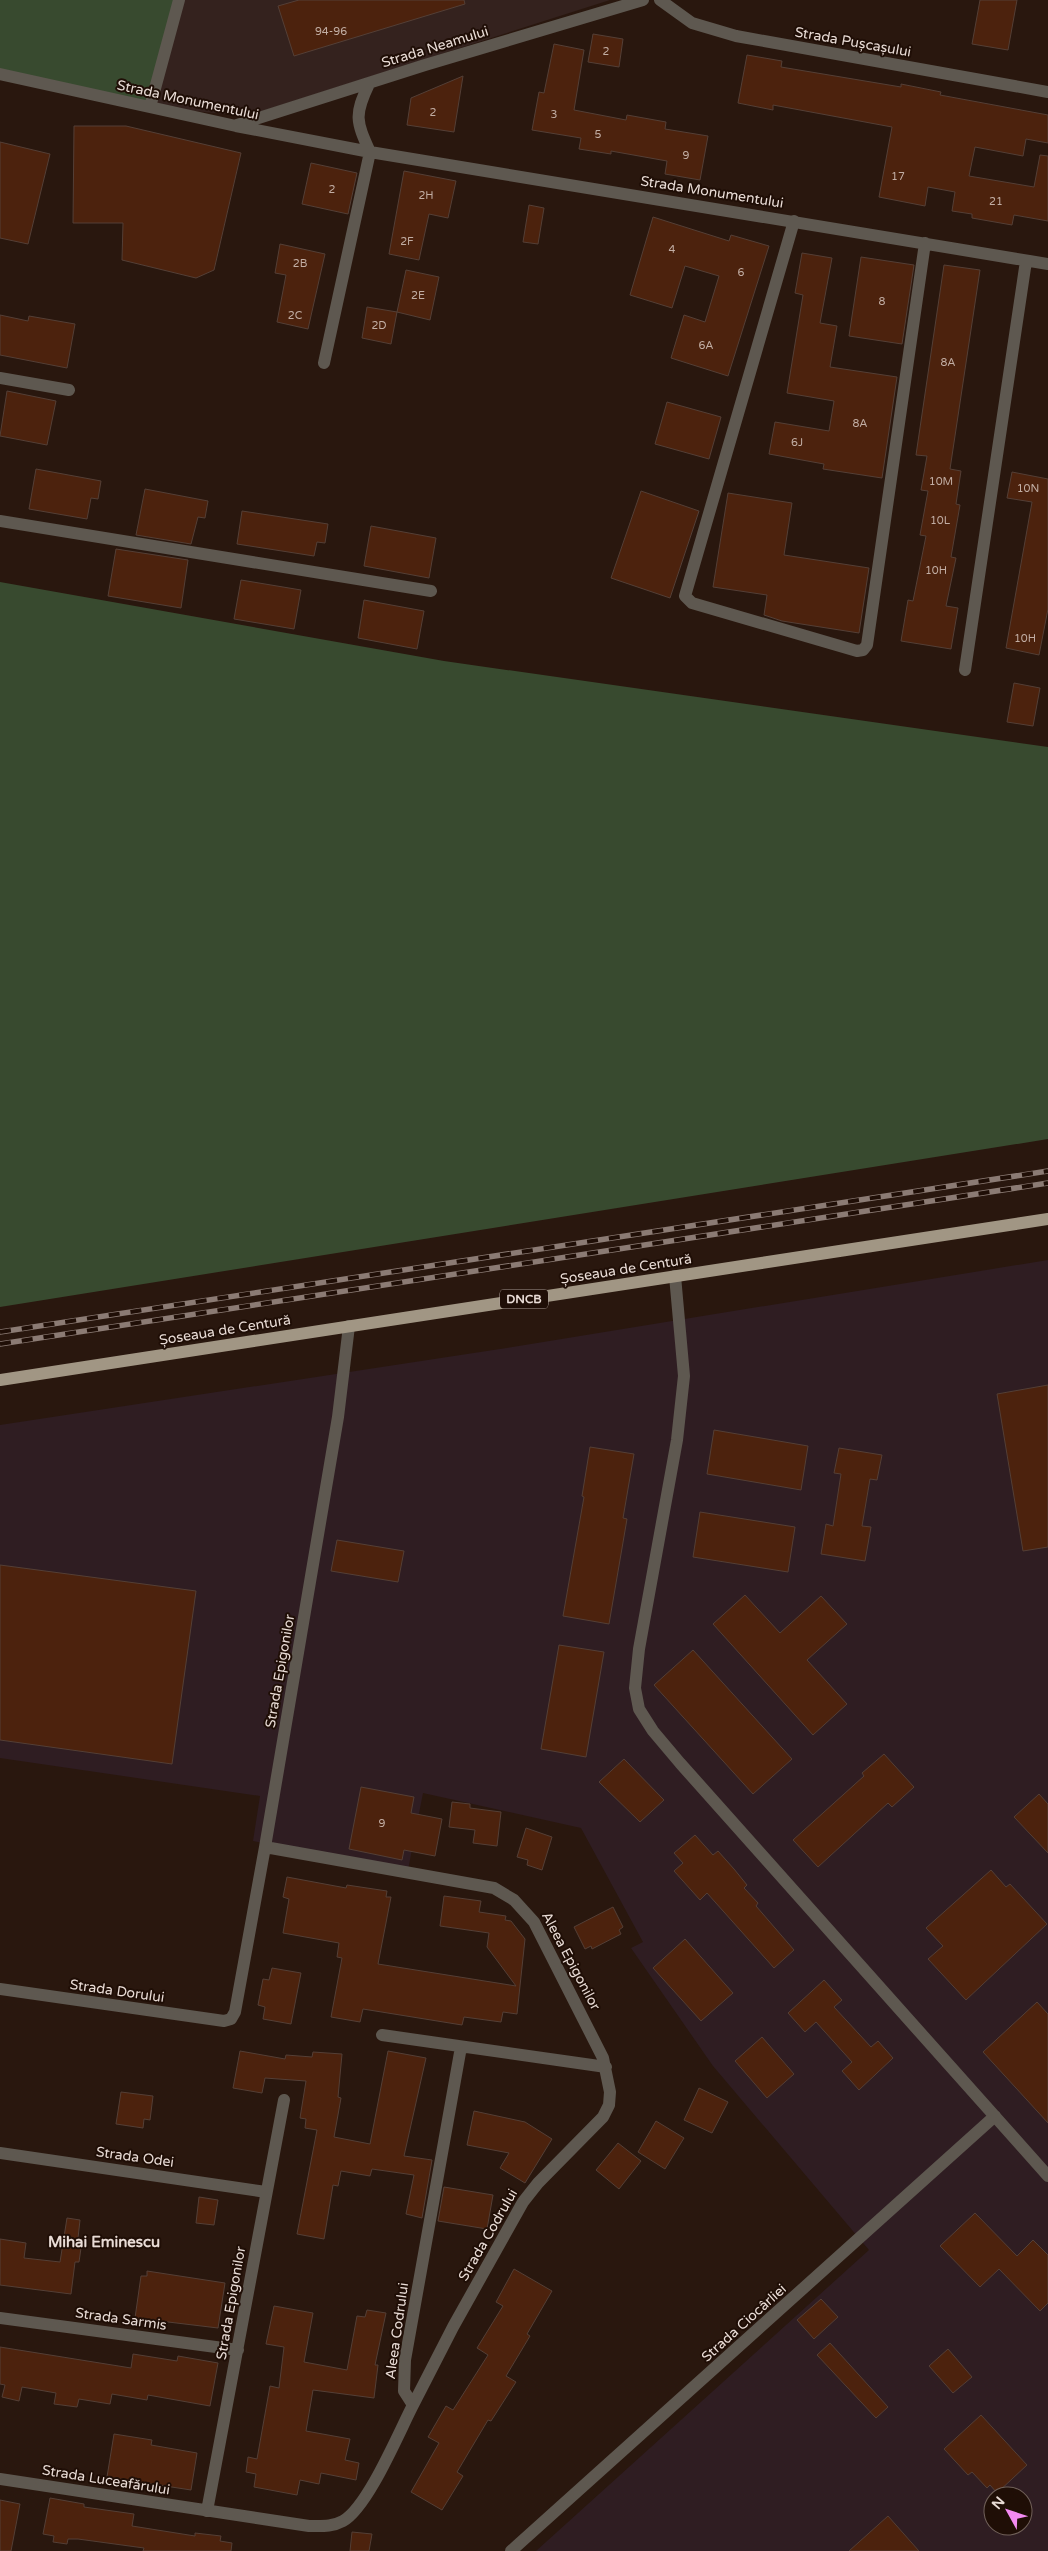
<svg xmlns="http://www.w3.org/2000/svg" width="1048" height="2551" font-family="'Varela Round',sans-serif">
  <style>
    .commercial { fill: #34221e }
    .industrial { fill: #2f1d22; fill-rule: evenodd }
    .green { fill: #384a2f }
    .building { fill: #4c220d; stroke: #543f36 }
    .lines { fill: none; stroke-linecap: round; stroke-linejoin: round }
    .minor { stroke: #5e5850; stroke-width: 12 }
    .major { stroke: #a19684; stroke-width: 12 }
    .rail-casing { stroke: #8b7b74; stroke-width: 5.5 }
    .rail { stroke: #1f0e06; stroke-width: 4; stroke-dasharray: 11; stroke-linecap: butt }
    .labels { text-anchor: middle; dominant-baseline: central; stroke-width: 4; stroke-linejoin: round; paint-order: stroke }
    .number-label { font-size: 11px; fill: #c2aea4 }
    .shield { fill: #1f0e06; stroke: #ac9e98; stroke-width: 1 }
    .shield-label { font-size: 12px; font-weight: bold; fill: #e9dcd6 }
    .street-label { font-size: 14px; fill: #e9dcd6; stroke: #1f0e06 }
    .neighbourhood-label { font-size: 15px; font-weight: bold; fill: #e9dcd6; stroke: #1f0e06 }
  </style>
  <rect width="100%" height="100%" fill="#29170e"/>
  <path class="commercial" d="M180,0H610L247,116L150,107Z"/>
  <path class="industrial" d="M1048,1260V2551H536L869,2250L713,2066L631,1948L643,1942L581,1828L423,1793L408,1870L253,1841L260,1796L0,1758V1425L500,1349ZM993,2496H1023V2526H993Z"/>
  <path class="green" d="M0,0H179L150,107L0,74Z
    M0,582L444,661L1048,747V1139L0,1307Z"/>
  <path class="building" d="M299,0H464L465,4L294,56L278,6Z
    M980,0H1017L1008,50L972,44Z
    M593,34L623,39L619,67L588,62Z
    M554,44L584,50L574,110L626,120L627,115L666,122L665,129L708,136L700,180L665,174L667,161L611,151V154L579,149L581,138L532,130L539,92L544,93Z
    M747,55L782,61L781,67L901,87V84L941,92L940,95L1048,115V143L1026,139L1023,156L975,147L969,176L1034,187L1040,155L1048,156V221L1014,215L1012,225L972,218V214L952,211L955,192L928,187L925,206L879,197L892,127L773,105V110L738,103Z
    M463,76L454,132L407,125L411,98Z
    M74,126H126L241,153L214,270L196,278L122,260L123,223H73Z
    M0,142L50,154L28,244L0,238Z
    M311,163L357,173L348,214L302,204Z
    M404,171L456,181L448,218L429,214L419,260L389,254Z
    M529,205L544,208L538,244L523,242Z
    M653,217L729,241L731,235L769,246L728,376L671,358L684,315L705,322L719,276L685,266L672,308L630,295Z
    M280,244L325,254L308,329L277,322L286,275L275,273Z
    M802,253L832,258L820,323L837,326L830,367L897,377L882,478L823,469L824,464L769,454L775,422L829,431L834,401L787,393L803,295L795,293Z
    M861,257L914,265L902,344L849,336Z
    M944,265L980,270L950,469L961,471L956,504L960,505L951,557L956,558L946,606L958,608L951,649L901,641L908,600L913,601L926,536L920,535L928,491L921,490L927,456L916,455Z
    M406,270L439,277L430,320L397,312Z
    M367,307L397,312L391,344L362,338Z
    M0,315L28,321L29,316L75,324L67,368L0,355Z
    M7,391L56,401L47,445L0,436Z
    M667,402L721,417L709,459L655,444Z
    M36,469L101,481L98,499L91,498L87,519L29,509Z
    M1012,472L1048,479V609L1039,655L1006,648L1032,502L1007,498Z
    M145,489L208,501L205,518L198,517L191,544L136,535Z
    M641,491L699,511L670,598L611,578Z
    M728,493L792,503L784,555L869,568L859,633L782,621L764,615L767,595L713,587Z
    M242,511L328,524L325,543L317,542L314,556L237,544Z
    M371,526L436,538L429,578L364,566Z
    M116,549L188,560L181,608L108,596Z
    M241,580L301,590L294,629L234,619Z
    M364,600L424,611L417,649L358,638Z
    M1014,683L1040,688L1033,726L1007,722Z
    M1048,1385V1547L1023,1551L997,1394Z
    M714,1430L808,1446L801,1490L707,1474Z
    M590,1447L634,1454L623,1518L627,1519L609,1624L563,1616L584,1497L582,1496Z
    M839,1448L882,1455L877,1480L870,1479L862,1526L871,1527L865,1561L821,1554L826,1524L833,1526L841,1474L834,1473Z
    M700,1512L795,1527L788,1572L693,1557Z
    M337,1540L404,1551L398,1582L331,1571Z
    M0,1565L196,1591L172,1764L0,1740Z
    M745,1595L780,1633L821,1596L847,1624L807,1660L847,1704L813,1735L713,1624Z
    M559,1645L604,1652L586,1757L541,1749Z
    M693,1650L792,1759L753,1794L654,1685Z
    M884,1754L914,1787L892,1807L888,1803L818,1867L793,1840L864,1776L862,1773Z
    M624,1759L664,1800L640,1822L599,1782Z
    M361,1787L414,1797L411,1813L442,1819L435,1856L404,1850L402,1860L349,1849Z
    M1039,1794L1048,1804V1853L1014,1817Z
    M452,1802L470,1804V1808L501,1812L497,1846L473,1843L475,1830L449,1827Z
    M526,1828L552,1837L542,1870L527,1865L528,1860L517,1857Z
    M695,1835L713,1855L718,1851L734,1869L747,1885L744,1888L758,1903L756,1906L794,1950L774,1968L707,1893L700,1900L674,1871L683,1863L674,1853Z
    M991,1870L1006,1887L1010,1884L1047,1924L966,2000L928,1959L943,1946L926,1928Z
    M287,1877L346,1888L347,1885L387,1891L386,1897H391L378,1964L516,1986L487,1947L489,1933L440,1926L444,1896L481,1901L479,1912L506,1916L505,1920L511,1921L525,1939L517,2014L503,2012L501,2022L464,2017L462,2025L363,2009L360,2022L331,2017L342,1958L337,1957L339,1943L283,1933L289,1899L283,1897Z
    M613,1907L623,1927L619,1930L621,1934L592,1949L591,1946L585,1949L574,1927Z
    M685,1939L733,1993L701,2021L653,1968Z
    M272,1968L301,1973L291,2024L263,2019L265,2007L258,2005L263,1979L269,1980Z
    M824,1980L842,2000L834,2007L871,2047L878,2041L893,2058L859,2090L842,2071L852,2062L816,2022L805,2032L788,2013Z
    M1037,2002L1048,2014V2123L983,2052Z
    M762,2037L794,2074L767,2098L735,2061Z
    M240,2051L285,2059L286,2055L312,2057L313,2052L342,2054L338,2097L341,2098L334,2137L370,2144L388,2051L426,2058L404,2156L432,2160L422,2218L406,2214L414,2175L372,2169L370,2176L341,2171L338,2186L333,2185L324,2239L297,2234L317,2130L305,2128L306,2119L300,2118L306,2081L265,2078L262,2093L233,2088Z
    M699,2088L728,2102L712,2133L684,2120Z
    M121,2092L153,2096L150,2120L144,2119L143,2128L116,2124Z
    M474,2111L525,2122L552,2139L525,2183L500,2168L509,2153L467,2145Z
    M656,2121L684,2138L665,2169L638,2152Z
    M618,2143L641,2161L619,2189L596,2170Z
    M444,2187L493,2195L487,2229L438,2221Z
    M199,2197L218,2200L214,2225L196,2223Z
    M975,2213L1017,2256L1033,2240L1048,2255V2303L1040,2311L999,2269L980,2287L940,2246Z
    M67,2218L80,2220L77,2247L81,2248L79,2262H75L71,2294L0,2285V2239L26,2243L24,2258L60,2262Z
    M514,2269L552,2291L527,2334L530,2336L506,2376L516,2382L491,2421L488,2420L457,2472L463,2476L442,2510L411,2492L439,2443L428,2437L446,2406L453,2410L488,2355L477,2348L503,2306L496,2302Z
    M147,2271L225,2283L218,2328L135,2318L141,2276H147Z
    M821,2299L838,2317L814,2339L797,2320Z
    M274,2306L313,2313L304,2362L347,2370L357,2316L365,2317L367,2310L386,2313L375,2365H378L374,2398L313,2390L306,2431L350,2439L345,2460L359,2463L356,2480L321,2473L319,2484L300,2480L297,2495L254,2487L256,2474L246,2472L248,2457L257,2459L270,2386L279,2388L284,2347L266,2344Z
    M830,2343L888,2407L876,2418L817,2355Z
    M0,2347L131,2368L133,2354L177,2361L178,2356L218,2363L210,2406L148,2395L147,2400L112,2394L110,2404L79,2399L77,2407L54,2404L56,2393L22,2387L19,2401L2,2397L5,2385L0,2384Z
    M948,2349L972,2377L953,2393L929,2366Z
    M981,2415L1027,2465L997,2493L990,2485L987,2488L972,2472L968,2475L944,2449Z
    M114,2434L152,2440L151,2445L197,2453L191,2490L107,2477Z
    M50,2498L84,2504V2507L134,2514L132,2526L195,2536V2533L221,2536L220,2541L232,2543L231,2551H143L144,2548L78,2539H68L67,2544L53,2542L54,2536L43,2534Z
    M0,2500L20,2504L11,2551H0Z
    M888,2516L919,2551H849Z
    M352,2532L372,2534L369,2551H350Z"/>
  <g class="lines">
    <path class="minor" d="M660,0L692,23L736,36L1048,92
      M0,74L236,126L370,152L1048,264
      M150,107L179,0
      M237,125L425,65L643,0
      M794,221L685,596L692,603L857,651L863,650L867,645L925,243
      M324,363L370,152C356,121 354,115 369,84
      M0,378L69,390
      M0,521L431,591
      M965,670L1026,261
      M675,1276L684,1376L677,1440L639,1649L635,1688L639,1709L653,1731L680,1763L1048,2176
      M265,1847L494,1888L514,1900L534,1922L603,2058L610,2092L609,2105L603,2117L538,2183L523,2202L453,2327L413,2405
      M0,1989L224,2021L231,2019L235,2012L265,1847L338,1417L349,1326
      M382,2035L606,2067
      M0,2153L266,2192
      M0,2318L238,2350
      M0,2479L309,2526C322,2526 332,2527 343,2521C368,2507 399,2432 413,2405L404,2391L405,2360L461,2047
      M207,2511L284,2100
      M511,2551L995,2116"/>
    <path class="major" d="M0,1380L1048,1219"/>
    <defs>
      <path id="rail" d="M0,1332L1048,1171
        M0,1344L1048,1183"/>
    </defs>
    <use href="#rail" class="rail-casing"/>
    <use href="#rail" class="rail"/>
  </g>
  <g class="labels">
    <g class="number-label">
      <text x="331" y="31">94-96</text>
      <text x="606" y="51">2</text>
      <text x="433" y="112">2</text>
      <text x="554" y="114">3</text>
      <text x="598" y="134">5</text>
      <text x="686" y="155">9</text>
      <text x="898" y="176">17</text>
      <text x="332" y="189">2</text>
      <text x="426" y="195">2H</text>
      <text x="996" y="201">21</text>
      <text x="407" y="241">2F</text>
      <text x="672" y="249">4</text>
      <text x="300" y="263">2B</text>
      <text x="741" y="272">6</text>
      <text x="418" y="295">2E</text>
      <text x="882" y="301">8</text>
      <text x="295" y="315">2C</text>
      <text x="379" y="325">2D</text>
      <text x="706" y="345">6A</text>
      <text x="948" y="362">8A</text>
      <text x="860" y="423">8A</text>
      <text x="797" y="442">6J</text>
      <text x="941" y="481">10M</text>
      <text x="1028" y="488">10N</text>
      <text x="940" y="520">10L</text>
      <text x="936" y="570">10H</text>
      <text x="1025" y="638">10H</text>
      <text x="382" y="1823">9</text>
    </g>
    <rect class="shield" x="500" y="1289.5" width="48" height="19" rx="4"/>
    <g class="shield-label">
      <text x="524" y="1299">DNCB</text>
    </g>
    <g class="street-label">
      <text transform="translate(853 42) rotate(10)">Strada Pușcașului</text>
      <text transform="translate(435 47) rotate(-17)">Strada Neamului</text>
      <text transform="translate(188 100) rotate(12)">Strada Monumentului</text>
      <text transform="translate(712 192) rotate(9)">Strada Monumentului</text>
      <text transform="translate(626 1269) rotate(-9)">Șoseaua de Centură</text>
      <text transform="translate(225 1330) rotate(-9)">Șoseaua de Centură</text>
      <text transform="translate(280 1671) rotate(-80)">Strada Epigonilor</text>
      <text transform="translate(571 1961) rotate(62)">Aleea Epigonilor</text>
      <text transform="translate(117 1991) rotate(8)">Strada Dorului</text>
      <text transform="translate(135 2157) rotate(8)">Strada Odei</text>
      <text transform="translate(488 2235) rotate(-60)">Strada Codrului</text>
      <text transform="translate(231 2303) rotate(-80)">Strada Epigonilor</text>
      <text transform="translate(121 2319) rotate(8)">Strada Sarmis</text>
      <text transform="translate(744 2323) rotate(-42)">Strada Ciocârliei</text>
      <text transform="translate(397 2331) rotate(-82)">Aleea Codrului</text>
      <text transform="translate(106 2480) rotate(9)">Strada Luceafărului</text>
    </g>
    <g class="neighbourhood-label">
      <text x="104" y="2242">Mihai Eminescu</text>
    </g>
  </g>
  <g transform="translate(1008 2511) rotate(310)"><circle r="24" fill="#1f0e06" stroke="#706059"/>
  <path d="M0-4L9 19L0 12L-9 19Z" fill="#f38af2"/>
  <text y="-8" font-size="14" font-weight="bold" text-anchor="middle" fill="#e9dcd6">N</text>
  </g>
</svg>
